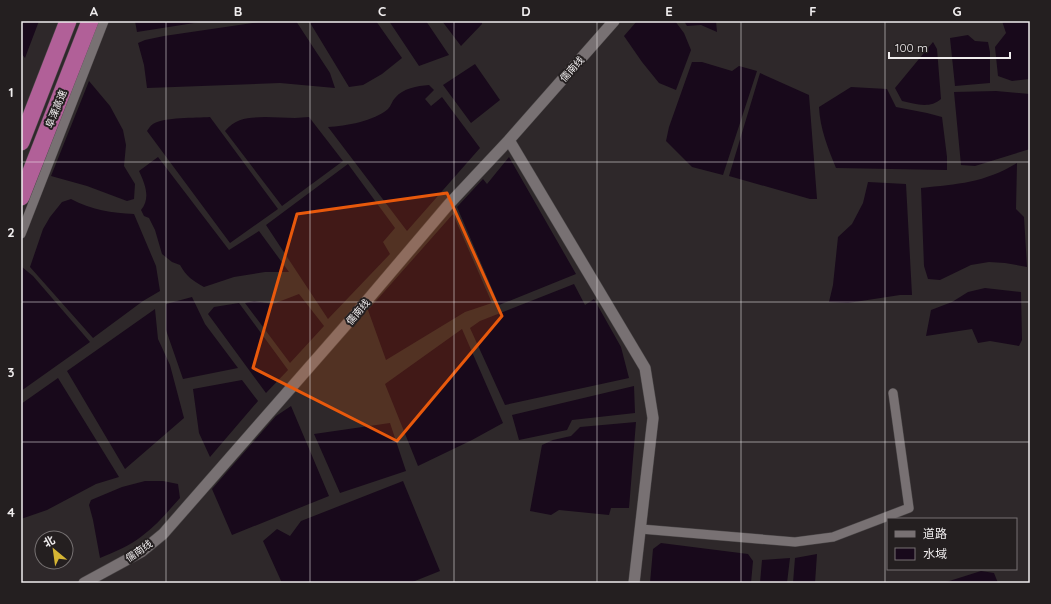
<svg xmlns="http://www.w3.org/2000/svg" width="1051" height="604" font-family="Quicksand,'Noto Sans SC',sans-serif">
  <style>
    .water { fill: #18091b }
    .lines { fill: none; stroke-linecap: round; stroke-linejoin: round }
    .minor-casing { stroke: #4a4647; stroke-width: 10 }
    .tertiary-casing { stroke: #4a4647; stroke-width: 12 }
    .motorway-casing { stroke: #4a4647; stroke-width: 18 }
    .minor { stroke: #787173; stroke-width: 9 }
    .tertiary { stroke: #787173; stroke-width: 11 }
    .motorway { stroke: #b16098; stroke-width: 17 }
    .marked { fill: #e8590c; fill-opacity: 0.2; stroke: #e8590c; stroke-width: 3; stroke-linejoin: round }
    .grid { fill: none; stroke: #f0edee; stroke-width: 1; stroke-opacity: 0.55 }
    .labels { text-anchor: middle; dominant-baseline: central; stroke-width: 4; stroke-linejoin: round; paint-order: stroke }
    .street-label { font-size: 10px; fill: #f0edee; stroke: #241f20 }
    .neatline { fill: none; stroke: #f0edee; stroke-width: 1.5 }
    .grid-label { font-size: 13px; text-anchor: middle; font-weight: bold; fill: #f0edee }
  </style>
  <rect width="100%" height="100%" fill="#2e282a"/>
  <path class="water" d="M21,21H39L25,58L21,53Z
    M135,21H207L137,32Z
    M266,21H296L330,73L335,88L280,83L147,88L144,65L138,43L145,40L164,36Z
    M309,21H376L402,58L382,74L363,85L349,87Z
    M389,21H426L449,55L419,66Z
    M442,21H482V24L461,46Z
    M637,21H675L684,33L691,50L676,90L659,83L642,62L624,36Z
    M684,21H716L717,32L701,25L687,26Z
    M1002,21H1030V79L1012,81L998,76L995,47L1006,33Z
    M968,35L975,41L988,42L990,52V83L955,86L950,38Z
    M933,42L937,49L941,99C930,109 915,104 902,101L895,88Z
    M692,62H702L732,71L739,66L757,71L723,175L692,167L666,141L669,127Z
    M475,64L500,100L471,123L443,85Z
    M760,73L809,95L817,199H810L729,176Z
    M89,81L110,106L123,130L126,145L124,166L135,184L134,199L127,201L87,186L51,176Z
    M429,85L434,90L425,99L431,106L442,97L480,148L407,231L328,127C346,126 374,121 388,109C391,106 392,101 395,98C403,88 417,86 429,85Z
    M851,87L887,89L896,107L927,113L942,117L947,157V170L836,168C828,148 820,129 819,107Z
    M996,91L1030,94V149L975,166L961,165L954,92Z
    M210,117L278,209L230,243L147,131C149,128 150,126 153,124C164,117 196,118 210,117Z
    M265,117L295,118L309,117L343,161L282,206L225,131C237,117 249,118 265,117Z
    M158,157L229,250L259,231L289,272H265L234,277L204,287C193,281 186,276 180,265L172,262L162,254L155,230L149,218L144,216L141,210C151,198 145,184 139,171Z
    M509,157L576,274L499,305L457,207L483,179L487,184Z
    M1017,163L1016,209L1024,217L1027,267L1005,263L989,262L971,265L940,280L928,279L924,266L921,188C958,184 984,183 1017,163Z
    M348,164L395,228L383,242L390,254L328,319L266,225Z
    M868,182L906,184L912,295H900L848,303L829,302L833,285L838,237L852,224L863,203Z
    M71,199C91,210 112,213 134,214L156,266L160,291L143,301L93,338L30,267L43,229L50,217L62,202Z
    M453,214L492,303L465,312L386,360L368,310Z
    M22,267L33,276L90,342L21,391Z
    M574,284L585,305L594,299L621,347L629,378L505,405L470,328L480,321Z
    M985,288L1021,292L1022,340L1019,346L990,341L978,343L972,329L926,336L931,310L952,302L968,292Z
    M299,294L324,326L290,363L245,303L254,301L273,304Z
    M192,297L205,324L238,368L183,379L166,330V304Z
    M239,303L288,370L266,393L208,314L214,307Z
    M155,309L158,339L170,365L184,418L125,469L67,371Z
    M462,329L503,423L472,440L418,466L385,384Z
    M58,378L119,477L96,484L47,510L21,519V404Z
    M242,380L258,401L210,457L199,433L193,389Z
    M634,386L635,413L572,420L567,430L519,440L512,415Z
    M291,406L329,496L232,535L212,489L276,416Z
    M636,422L629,508H611L609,515L559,510L551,515L530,511L542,445L553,440L571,436L580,427Z
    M390,423L406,471L340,493L314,434Z
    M145,481H163L178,484L180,498C168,511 157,525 142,536C130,546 114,552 100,558L93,520L89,505L91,500L122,487Z
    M403,481L440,571L410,583H282L263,541L277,529L290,536L301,521Z
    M661,543L748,554L753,561L751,583H650L653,549Z
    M817,554L815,583H793L795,558Z
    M790,558L787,583H760L762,560Z
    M981,571L994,573L998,583H943Z"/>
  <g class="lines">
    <defs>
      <path id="minor" d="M21,234L104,21
        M641,529L795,542L833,537L909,508L893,393"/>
      <path id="tertiary" d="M509,140L645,368L653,418L634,583
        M84,583L141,552L163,534L347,324L449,204L509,140L614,21"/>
      <path id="motorway" d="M21,142L68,21
        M21,197L90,21"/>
    </defs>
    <use href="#minor" class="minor-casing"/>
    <use href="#tertiary" class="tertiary-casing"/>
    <use href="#motorway" class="motorway-casing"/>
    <use href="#minor" class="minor"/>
    <use href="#tertiary" class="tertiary"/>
    <use href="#motorway" class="motorway"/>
  </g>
  <path class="marked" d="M447,193L502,316L397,441L253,368L297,214Z"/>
  <path class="grid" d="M166,21V583M310,21V583M454,21V583M597,21V583M741,21V583M885,21V583M21,162H1030M21,302H1030M21,442H1030"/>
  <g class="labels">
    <g class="street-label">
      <text transform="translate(572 69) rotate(-48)">儒南线</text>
      <text transform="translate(56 109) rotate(-68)">阜溧高速</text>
      <text transform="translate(358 312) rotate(-50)">儒南线</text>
      <text transform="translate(139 551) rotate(-35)">儒南线</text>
    </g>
  </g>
  <rect width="1051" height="604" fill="none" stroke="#241f20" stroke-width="44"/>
  <rect x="887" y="518" width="130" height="52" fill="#241f20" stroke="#767172"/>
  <rect x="895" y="531" width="20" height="6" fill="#787173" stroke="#767172"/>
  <text x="923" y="538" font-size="12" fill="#f0edee">道路</text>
  <rect x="895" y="548" width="20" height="12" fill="#18091b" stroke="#767172"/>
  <text x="923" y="558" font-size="12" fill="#f0edee">水域</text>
  <g transform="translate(54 550) rotate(331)"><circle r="19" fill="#241f20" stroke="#767172"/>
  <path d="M0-3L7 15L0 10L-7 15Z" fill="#d5b534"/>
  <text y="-6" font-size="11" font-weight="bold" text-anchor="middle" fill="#f0edee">北</text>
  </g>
  <path d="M889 52v6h121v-6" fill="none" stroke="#f0edee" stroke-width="2"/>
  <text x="895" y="52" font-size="12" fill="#f0edee" stroke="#241f20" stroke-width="3" paint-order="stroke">100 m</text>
  <rect x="22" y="22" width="1007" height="560" class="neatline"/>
  <g class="grid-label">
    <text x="94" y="16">A</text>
    <text x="238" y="16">B</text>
    <text x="382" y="16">C</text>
    <text x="526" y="16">D</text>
    <text x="669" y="16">E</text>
    <text x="813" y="16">F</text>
    <text x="957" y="16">G</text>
    <text x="11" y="97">1</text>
    <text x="11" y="237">2</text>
    <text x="11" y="377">3</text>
    <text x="11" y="517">4</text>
  </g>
</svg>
